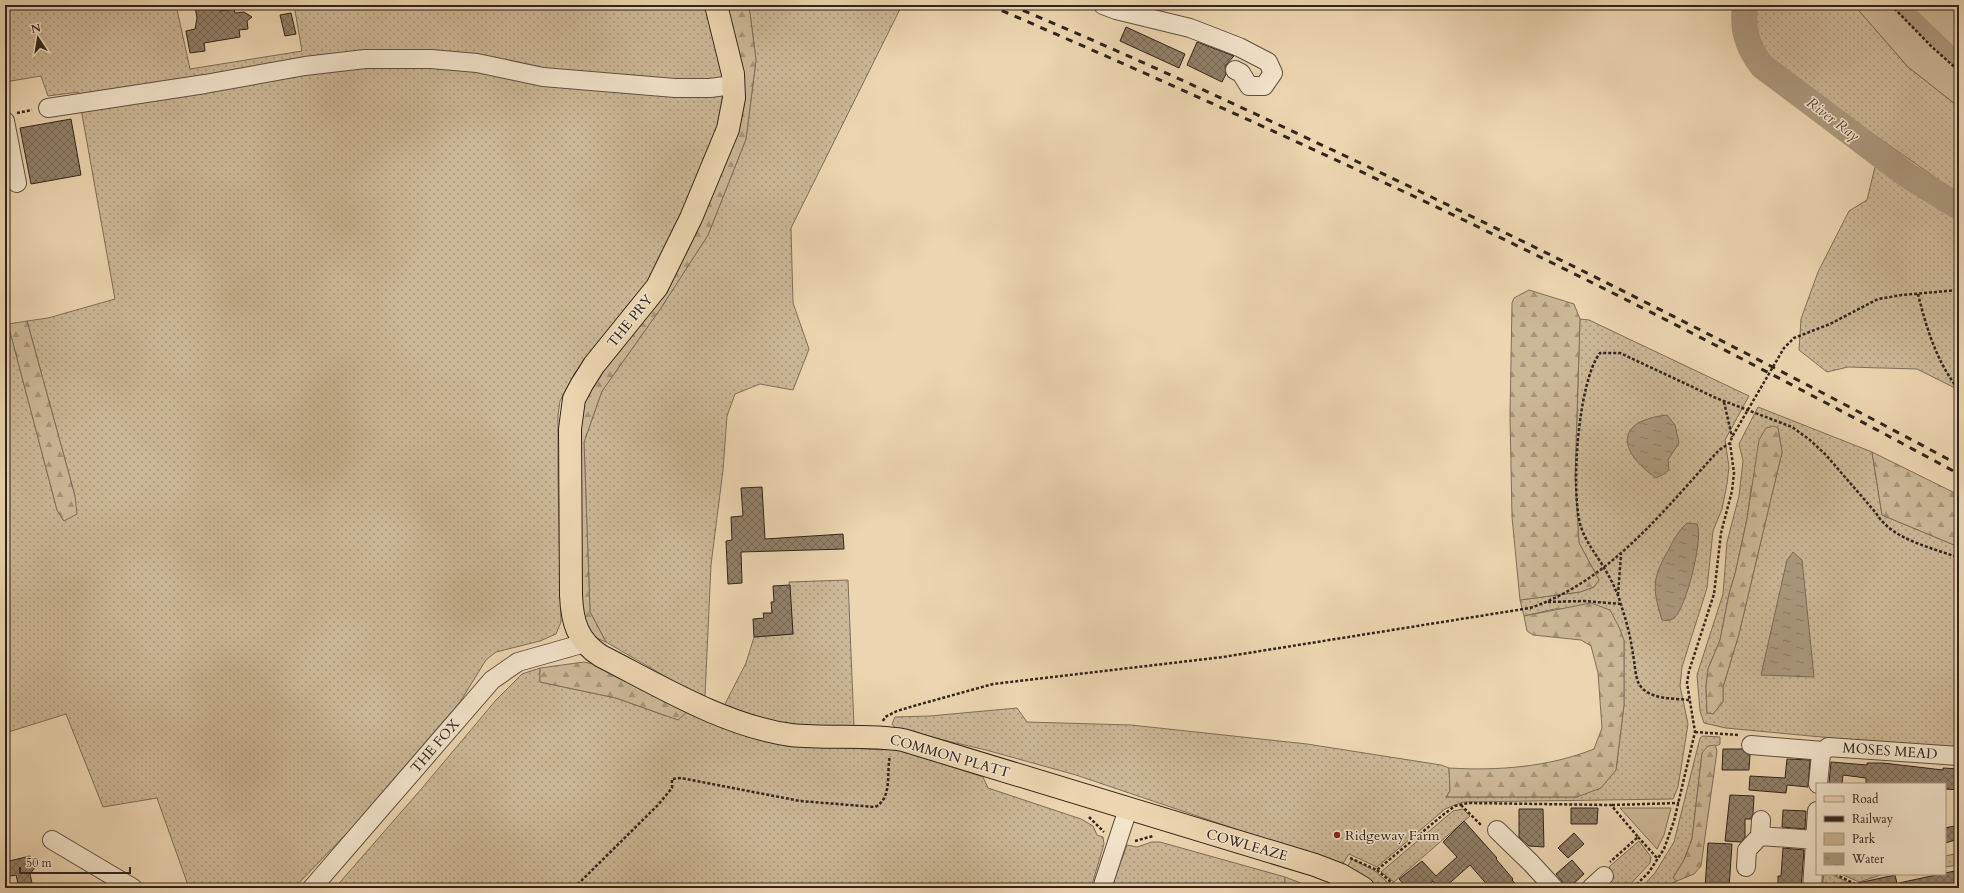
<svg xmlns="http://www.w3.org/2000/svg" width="1964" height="893" font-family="Cardo,serif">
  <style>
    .grass { fill: url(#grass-dots); stroke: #7e6e5b; fill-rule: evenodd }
    .forest { fill: url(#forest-firs); stroke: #7e6e5b }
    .park { fill: #ccb797; stroke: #7e6e5b }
    .water { fill: url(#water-ripples); stroke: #7a6a59 }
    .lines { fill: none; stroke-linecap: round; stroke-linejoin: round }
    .canal { stroke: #ac997f; stroke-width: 15 }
    .river { stroke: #ac997f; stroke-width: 26 }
    .building { fill: url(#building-cross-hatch); stroke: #30241f }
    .minor-casing { stroke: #5f5043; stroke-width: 20 }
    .major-casing { stroke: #30241f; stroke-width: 24 }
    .path { stroke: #30241f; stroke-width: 2.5; stroke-dasharray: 3 2; stroke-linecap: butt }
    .minor { stroke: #f3e4cc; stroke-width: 18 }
    .major { stroke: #ecd5b0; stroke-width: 22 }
    .rail { stroke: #30241f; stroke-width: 3; stroke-dasharray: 7 7; stroke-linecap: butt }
    .poi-dot { fill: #8f2418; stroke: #f3e4cc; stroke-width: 1.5 }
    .labels { text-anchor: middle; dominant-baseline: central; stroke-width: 3; stroke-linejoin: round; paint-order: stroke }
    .street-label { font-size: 14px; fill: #30241f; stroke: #f3e4cc }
    .poi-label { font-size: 14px; fill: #30241f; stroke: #f3e4cc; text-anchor: start }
    .water-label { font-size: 15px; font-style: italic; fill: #55473c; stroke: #f3e4cc }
  </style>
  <defs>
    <pattern id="grass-dots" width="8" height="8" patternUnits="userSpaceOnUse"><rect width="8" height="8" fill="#ccb797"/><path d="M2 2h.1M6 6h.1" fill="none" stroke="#a6957b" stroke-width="1.8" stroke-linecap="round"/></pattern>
    <pattern id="forest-firs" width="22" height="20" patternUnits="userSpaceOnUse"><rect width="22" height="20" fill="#ccb797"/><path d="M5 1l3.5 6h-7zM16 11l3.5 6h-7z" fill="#a6957b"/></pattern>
    <pattern id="water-ripples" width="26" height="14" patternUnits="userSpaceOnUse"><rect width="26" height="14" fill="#ac997f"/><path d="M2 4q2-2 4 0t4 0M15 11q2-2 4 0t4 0" fill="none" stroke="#8c7d67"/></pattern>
    <pattern id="building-cross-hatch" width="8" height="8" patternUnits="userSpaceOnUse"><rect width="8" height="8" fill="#92806a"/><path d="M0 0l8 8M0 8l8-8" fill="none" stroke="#786957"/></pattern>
  </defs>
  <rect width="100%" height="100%" fill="#ecd5b0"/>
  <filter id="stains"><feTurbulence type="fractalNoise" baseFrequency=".005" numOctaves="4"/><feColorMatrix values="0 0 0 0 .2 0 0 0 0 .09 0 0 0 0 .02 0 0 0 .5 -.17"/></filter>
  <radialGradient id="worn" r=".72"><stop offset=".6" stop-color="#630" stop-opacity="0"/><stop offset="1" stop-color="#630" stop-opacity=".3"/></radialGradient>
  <path class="grass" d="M5,5H176L190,69L302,51L294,5H707L722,72L723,104L709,157L651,279L612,333L576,371L560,401L558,416V478L561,622L556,634L540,641L496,652L486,660L460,702L348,832L294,888H189L157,798L103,807L66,714L5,733V312L57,510L64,521L75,496L27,321L48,318L115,299L78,92L48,96L41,76L5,82Z
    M747,5H902L791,228L793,303L809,349L793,390L760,384L735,394L727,416L723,470L711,565L705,696L680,685L606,642L590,612L584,442L602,391L661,308L708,235L746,139L756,60L750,13Z
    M1758,5H1854L1908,67L1959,107V194L1797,81L1759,47L1752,19Z
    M1884,163L1959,217V390L1917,369L1848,367L1827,372L1799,350L1801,319L1818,272L1849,211L1867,200L1875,167Z
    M1580,319L1589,320L1749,396L1725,440L1729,467L1727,484L1722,509L1713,531L1707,588L1682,667L1680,686L1688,724L1678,787L1673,799L1463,802L1445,809L1377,867L1349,854L1342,865L1076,775L986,750L896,729L892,724L895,717L930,716L1017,708L1027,722L1131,725L1307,744L1441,765L1449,768L1450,791L1446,797H1577L1616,770L1624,705V640L1559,608L1524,616L1520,600L1580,592L1594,587L1599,580L1579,543L1575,477Z
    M1758,407L1872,452L1882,515L1959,547V750L1726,728L1704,723L1700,711L1697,675L1723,594L1727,542L1739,496L1743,461L1739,444ZM1778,428L1782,452L1739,634L1723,687V702L1707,713L1706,687L1708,669L1720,640L1729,594L1735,574L1747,519L1751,488Z
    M848,580L854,726L825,727L773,723L724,706L746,663L754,637L793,634L789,582Z
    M540,668V682L616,698L666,716L690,709L802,745L883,750L887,746L983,777L988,788L1081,819L1093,826L1097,835L1103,837L1104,844L1091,888H335L423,787L496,700L522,674Z
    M1703,736L1720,737V744L1702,753L1692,839L1684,860L1673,878L1677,881L1663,888H1641L1655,873L1674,842L1700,738Z
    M1463,809L1470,816L1394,882L1381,872L1453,811Z
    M1639,841L1651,857L1650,863L1627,888H1601L1614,876L1609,867Z
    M1152,842H1160L1285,877V888H1111L1127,845L1137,847Z
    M1959,853V865L1945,867V856Z
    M1352,859L1375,871L1394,888H1376L1346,869Z
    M1824,874H1831L1859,888H1822Z
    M1841,874H1884L1859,882Z"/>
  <path class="forest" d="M723,5H747L750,13L756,60L746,139L708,235L661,308L602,391L584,442L590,612L606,642L589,635L581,615L578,413L730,142Z
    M1529,290L1574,304L1580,319L1575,477L1579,543L1599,580L1594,587L1580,592L1520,600L1512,517L1510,415L1512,303L1514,298Z
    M27,321L75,496L77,514L64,521L57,510L8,324Z
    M1774,426L1778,428L1782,452L1739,634L1723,687V702L1713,714L1707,713L1706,687L1708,669L1720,640L1729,594L1735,574L1747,519L1759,440L1766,428Z
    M1872,452L1959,495V547L1882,515Z
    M1591,603L1610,610L1619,627L1624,640V705L1616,770L1601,788L1577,797H1446L1450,791L1449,768C1498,771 1549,767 1594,749L1602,728L1598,673L1591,646L1581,640L1533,635L1527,631L1524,616Z
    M584,662L616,668L690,709L678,720L616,698L540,682V668Z
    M1715,745L1717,751L1701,866L1694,874L1677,881L1673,878L1684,860L1692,839L1702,753L1708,746Z"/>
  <path class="park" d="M1854,5H1959V107L1908,67Z
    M1620,808H1671L1664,835L1657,849Z
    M1285,877L1314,888H1285Z"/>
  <path class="water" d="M1667,415L1675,425L1679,443L1668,460L1669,470L1664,474L1656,478C1618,451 1614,421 1667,415Z
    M1687,523L1697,524C1704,537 1686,609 1674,618C1670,621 1666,621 1662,620C1652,588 1652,578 1669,549C1674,539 1679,530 1687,523Z
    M1793,552L1802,560L1814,677L1761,675L1787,560Z"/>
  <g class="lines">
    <path class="canal" d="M1900,5L1959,61"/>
    <path class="river" d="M1745,5C1742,29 1747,47 1762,66L1907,175L1959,207"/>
  </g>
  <path class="building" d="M203,5H219L220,11L234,9L235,13L244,12L252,17L247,21L248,29L239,30L240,37L204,43L205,51L190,53L186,31L195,29L197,18L195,6Z
    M291,13L296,34L285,36L280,15Z
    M1126,27L1185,54L1179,68L1120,41Z
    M1197,42L1234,56L1225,66L1226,74L1222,82L1187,65Z
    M71,119L81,175L31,184L20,128Z
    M762,487L765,539L843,534L844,549L741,552L742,583L728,584L726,541L732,540L731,517L743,516L741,488Z
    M790,585L793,634L754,637L753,619L764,618L763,613H772L771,602H774L773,586Z
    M1723,749H1742L1750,755L1749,770H1722Z
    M1787,759L1810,760L1808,787L1787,785L1786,793L1749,790L1750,776L1785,778Z
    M1831,762L1867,765V763H1883L1943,770V768L1959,769V790L1945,789V784H1866V778L1843,775L1842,784H1829Z
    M1730,795L1754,796L1753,814L1751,819H1745V837L1741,842L1725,841Z
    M1571,808H1598L1597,824H1571Z
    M1519,809H1543L1544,847L1529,846L1519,837Z
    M1783,810L1806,811L1805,829L1782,827Z
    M1464,821L1497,858L1496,859L1513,879L1512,880L1519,888H1490L1470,865L1444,888H1438L1433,881L1425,888H1407L1399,879L1422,861L1436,876L1457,857L1443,842Z
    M1959,825V839L1945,843V828Z
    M1574,833L1584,844L1568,858L1558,848Z
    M1708,843L1732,844L1729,888H1705Z
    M1783,848L1804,850L1801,888H1778V876H1781Z
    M30,856L35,861L36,866L30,874L33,888H19L16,875L5,877V862Z
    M1572,860L1584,874L1569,888H1564L1562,881L1556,874Z
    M1959,870V888H1900L1899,883Z
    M1895,875L1898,888H1859L1858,883Z"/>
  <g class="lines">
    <defs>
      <path id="minor" d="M1103,5L1116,10L1190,28L1239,47L1268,62L1273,73L1264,86H1249L1241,73L1235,70
        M48,108L205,84L305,66L365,59H431L477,63L543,77L675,88H710L733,85
        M5,121L17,183
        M1751,745L1823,751
        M1818,784L1821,754L1828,747L1959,756
        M1497,830L1531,863L1554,888
        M1760,836L1761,820
        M52,840L133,888
        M1746,867L1747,850L1760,836L1816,840
        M312,888L492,680L518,662L585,643
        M1102,888L1128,809
        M1591,888L1604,876
        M1812,888L1817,811"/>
      <path id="major" d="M716,5L733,74L734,98L728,129L691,218L657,287L594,365L582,384L574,399L570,429L571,595C572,621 577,641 601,656C660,686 725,726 791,735C829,739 866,734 903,740L1315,865L1341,875L1363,888"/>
    </defs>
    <use href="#minor" class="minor-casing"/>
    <use href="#major" class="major-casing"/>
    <path class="path" d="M1891,5L1932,47L1959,71
      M17,113L32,110
      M1918,294C1926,327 1937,363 1959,390
      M1724,402L1732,437
      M1618,595L1621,554
      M1548,602L1584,601L1621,604
      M1689,700C1672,698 1649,700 1639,684C1635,677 1635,663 1633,655C1631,639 1627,623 1622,608C1618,593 1611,579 1603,566C1595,553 1586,542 1581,527C1570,493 1578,381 1600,353H1620L1716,398L1792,427L1810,440L1826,455L1876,513C1892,540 1931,547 1959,558
      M883,721L885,717L897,711L917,705L993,684L1223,657L1530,608C1610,581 1664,510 1719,450L1730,443
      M1695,732L1739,735
      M1461,805L1482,826
      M1612,805L1679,803
      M1089,817L1104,832
      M1638,837L1658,859
      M1135,841L1153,836
      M1350,858L1377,870L1444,814L1455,806L1468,803L1611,805L1638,837L1610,862
      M1377,870L1398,888
      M1835,874L1863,888
      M574,888L658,805L672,788V779L681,778L800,801L875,807C893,798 886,772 890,756
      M1633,888L1649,872L1664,849L1674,821L1695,732L1687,683L1689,671L1714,594L1721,533L1732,491L1734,473L1730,443L1732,437L1784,348L1794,338L1830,324L1878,299L1902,295L1959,290"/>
    <use href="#minor" class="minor"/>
    <use href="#major" class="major"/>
    <path class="rail" d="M989,5C1151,75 1313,148 1472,224C1637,303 1798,387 1959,474
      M1010,5C1128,54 1243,108 1358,162C1561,258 1761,359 1959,465"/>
  </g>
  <circle class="poi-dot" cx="1337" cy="835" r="4"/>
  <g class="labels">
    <g class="street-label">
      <text transform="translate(630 321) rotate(-51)">THE PRY</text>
      <text transform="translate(435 746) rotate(-49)">THE FOX</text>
      <text transform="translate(1890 751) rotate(4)">MOSES MEAD</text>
      <text transform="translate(950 756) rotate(16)">COMMON PLATT</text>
      <text transform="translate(1247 845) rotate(16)">COWLEAZE</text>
    </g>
    <g class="poi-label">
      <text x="1345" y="835">Ridgeway Farm</text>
    </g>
    <g class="water-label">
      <text transform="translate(1833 119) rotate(37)">River Ray</text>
    </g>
  </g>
  <rect width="1964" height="893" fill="none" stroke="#ecd5b0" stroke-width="20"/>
  <rect x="6" y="6" width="1952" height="881" fill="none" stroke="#30241f" stroke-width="2"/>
  <rect x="10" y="10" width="1944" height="873" fill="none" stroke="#30241f"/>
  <rect x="1816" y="783" width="130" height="92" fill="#f3e4cc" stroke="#a59787"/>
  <rect x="1824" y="796" width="20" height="6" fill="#ecd5b0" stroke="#a59787"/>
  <text x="1852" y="803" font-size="12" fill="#30241f">Road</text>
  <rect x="1824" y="816" width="20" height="6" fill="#30241f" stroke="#a59787"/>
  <text x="1852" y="823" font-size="12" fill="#30241f">Railway</text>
  <rect x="1824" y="833" width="20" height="12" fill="#ccb797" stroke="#a59787"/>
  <text x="1852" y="843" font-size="12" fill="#30241f">Park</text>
  <rect x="1824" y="853" width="20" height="12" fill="url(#water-ripples)" stroke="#a59787"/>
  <text x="1852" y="863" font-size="12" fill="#30241f">Water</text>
  <g transform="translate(38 38) rotate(348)" stroke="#f3e4cc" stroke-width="3" paint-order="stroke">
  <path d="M0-3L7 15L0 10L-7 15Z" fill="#30241f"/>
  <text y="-6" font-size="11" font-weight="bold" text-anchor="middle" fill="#30241f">N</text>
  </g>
  <path d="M20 867v6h110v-6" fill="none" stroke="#30241f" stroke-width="2"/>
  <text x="26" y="867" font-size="12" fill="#30241f" stroke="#f3e4cc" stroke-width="3" paint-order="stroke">50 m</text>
  <rect width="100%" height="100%" filter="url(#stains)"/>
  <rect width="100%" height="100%" fill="url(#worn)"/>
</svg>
